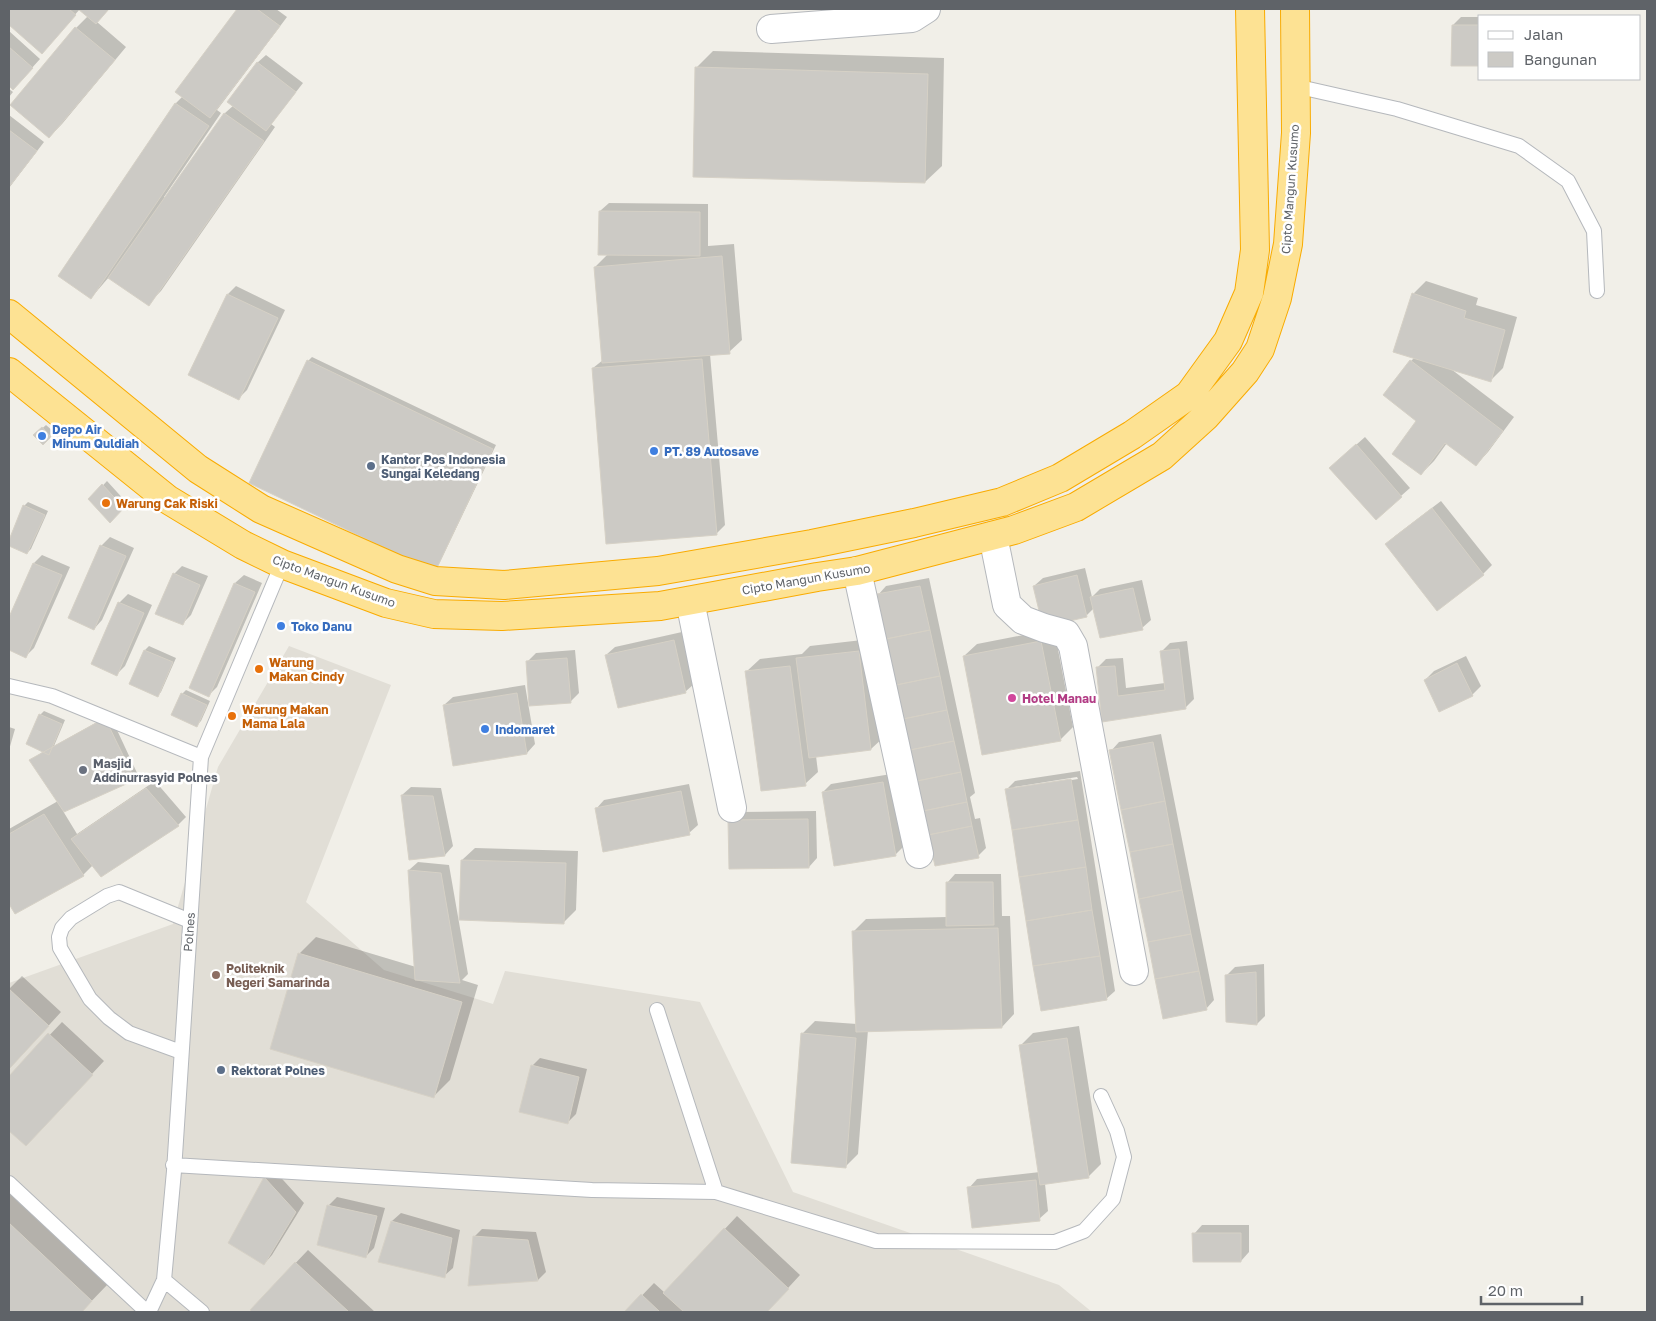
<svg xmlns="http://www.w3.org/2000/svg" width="1656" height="1321" font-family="'Golos Text',sans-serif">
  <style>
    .education { fill: #e1ded6 }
    .shadow { fill: #0003; fill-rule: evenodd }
    .building { fill: #cccac5; stroke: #d6d1c6 }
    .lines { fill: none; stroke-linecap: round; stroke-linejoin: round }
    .lane-casing { stroke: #b5b8bc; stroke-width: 16 }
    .street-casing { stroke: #b5b8bc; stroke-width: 30 }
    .highway-casing { stroke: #f9ab00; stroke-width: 30 }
    .lane { stroke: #fff; stroke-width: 14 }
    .street { stroke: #fff; stroke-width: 28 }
    .highway { stroke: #fde293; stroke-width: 28 }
    .shop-dot { fill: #3f7fe0; stroke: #fff; stroke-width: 2 }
    .service-dot { fill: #5c6f8a; stroke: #fff; stroke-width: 2 }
    .food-dot { fill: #e8710a; stroke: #fff; stroke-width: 2 }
    .hotel-dot { fill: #d1479c; stroke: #fff; stroke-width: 2 }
    .worship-dot { fill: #6b7280; stroke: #fff; stroke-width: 2 }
    .education-dot { fill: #8d6e63; stroke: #fff; stroke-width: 2 }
    .labels { text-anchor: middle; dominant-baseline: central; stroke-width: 5; stroke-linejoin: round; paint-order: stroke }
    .street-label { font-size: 12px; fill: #5f6368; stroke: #fff }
    .shop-label { font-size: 12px; font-weight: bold; fill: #366cbe; stroke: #fff; text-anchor: start }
    .service-label { font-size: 12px; font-weight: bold; fill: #4e5e75; stroke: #fff; text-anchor: start }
    .food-label { font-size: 12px; font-weight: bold; fill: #c56008; stroke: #fff; text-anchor: start }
    .hotel-label { font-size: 12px; font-weight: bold; fill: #b23c85; stroke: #fff; text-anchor: start }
    .worship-label { font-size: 12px; font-weight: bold; fill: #5b616d; stroke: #fff; text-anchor: start }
    .education-label { font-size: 12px; font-weight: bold; fill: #785e54; stroke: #fff; text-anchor: start }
  </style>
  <rect width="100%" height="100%" fill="#f1efe8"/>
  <path class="education" d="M289,646L391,685L306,902L384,970L493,1004L505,971L700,1002L793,1192L1059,1285L1092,1312H9V983L173,924L218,767Z"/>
  <path class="shadow" d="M11,9H109L97,22L126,47L62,124L49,137L12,105L76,28L88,16L80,9L42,52L9,23V11Z
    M239,9H276L287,17L217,110L221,113L164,197L166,198L225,113L234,105L257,63L266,55L303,83L271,124L275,127L161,291L148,304L109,277L91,298L59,275L176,103L183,96L177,91Z
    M1461,17H1480V65L1453,25Z
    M9,31L40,59L13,89L9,85Z
    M713,51L944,58L942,166L925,182L697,67Z
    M9,89L13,92L9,97Z
    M9,115L44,142L9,188Z
    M609,203L708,204V246L734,244L742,340L729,352L710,354L725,525L716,534L593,368L603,360L595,267L608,254L600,211Z
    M1426,281L1478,298L1476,305L1517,317L1503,368L1490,381L1451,369L1514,417L1488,452L1476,465L1447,443L1434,461L1421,474L1418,421L1411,361L1414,358L1413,294Z
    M236,286L285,310L247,390L239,398L228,294Z
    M312,357L496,445L438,566L434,570L308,361Z
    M46,425L54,432L43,444L35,435Z
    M1365,437L1410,488L1376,518L1339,460Z
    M107,481L127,503L110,521L90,499Z
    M1441,501L1492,565L1483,574L1437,609L1387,544L1395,536Z
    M28,502L48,511L31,549L27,553L9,545V543L24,506Z
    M110,537L134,548L102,620L94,629L101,546Z
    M42,555L70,567L34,648L26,656L9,649V620L34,563Z
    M182,566L208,576L191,615L182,624L174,574Z
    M1085,568L1092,597L1100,589L1142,580L1151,620L1142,628L1094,608L1086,616L1034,586L1043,578Z
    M244,575L262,583L217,687L209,695L190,687L235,583Z
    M929,578L975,793L970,797L975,819L980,818L986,848L978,856L878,595L886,586Z
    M128,594L152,605L125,666L117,674L119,603Z
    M1054,629L1073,727L1060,740L964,656L977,644Z
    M682,632L694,684L685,692L606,655L615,647Z
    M871,639L884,737L871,749L816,756L818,772L805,784L747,671L760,659L802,654L810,646Z
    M1187,641L1194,699L1185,708L1103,720L1097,668L1106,659L1123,658L1126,688L1165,683L1161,652L1170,643Z
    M149,646L176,658L161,692L157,696L131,684L145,650Z
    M575,650L579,693L570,702L529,705L531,704L527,662L536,653Z
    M1466,656L1481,686L1472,695L1425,680L1434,671Z
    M525,685L535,744L527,753L444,705L453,697Z
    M186,690L210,701L201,721L197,725L182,694Z
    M44,711L65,720L54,746L110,715L138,775L134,779L63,811L77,834L155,781L186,817L178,825L93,865L83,875L16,912L9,901V829L58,801L31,760L44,751L40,715Z
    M9,727L15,729L9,750Z
    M1161,734L1214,1000L1206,1009L1111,751L1119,742Z
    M1080,771L1115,991L1106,999L1006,790L1015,781ZM1077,777L1078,779L1014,789V787Z
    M891,774L904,846L895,855L823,792L831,784Z
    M689,784L698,825L689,833L596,809L604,800Z
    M411,787L441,788L453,846L445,855L410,859L402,795Z
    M816,811L817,858L809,867H731L738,812Z
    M475,848L578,851L576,910L563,923L462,860Z
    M418,862L449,865L468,974L462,980L478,985L450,1080L434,1096L299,954L316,937L416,967L409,870Z
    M955,874H1001L1002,916H1010L1014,1014L1002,1027L868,1030L858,1154L846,1166L802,1034L815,1021L857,1024L853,932L866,919L947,917V883Z
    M1264,964L1265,1016L1257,1024L1227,975L1235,967Z
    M22,976L61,1012L9,1069V989Z
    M62,1022L104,1061L26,1145L9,1129V1078Z
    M1079,1026L1101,1164L1088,1177L1045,1184L1048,1211L1039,1219L969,1188L977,1179L1040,1172L1020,1046L1033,1033Z
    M540,1058L587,1069L576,1114L567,1123L532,1066Z
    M274,1170L304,1203L272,1255L264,1264L230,1242L266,1178Z
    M9,1191L108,1284L81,1312H9Z
    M337,1197L385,1208L374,1248L365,1257L328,1206Z
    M401,1213L460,1230L453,1268L444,1276L380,1261L392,1221Z
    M737,1216L800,1275L766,1312H626L654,1283L665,1293Z
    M1202,1225H1249V1252L1241,1261L1194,1234Z
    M482,1229L536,1232L546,1272L538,1280L469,1284L474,1237Z
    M308,1250L375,1312H254L251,1310Z"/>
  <path class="building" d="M9,9H69L76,15L42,54L9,25Z
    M78,9H109L96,24Z
    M237,9H257L280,26L210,118L175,92Z
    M1452,25H1480V66H1451Z
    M75,27L115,60L49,138L10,105Z
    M9,47L33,68L13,90L9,86Z
    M257,62L296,92L266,131L227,102Z
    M695,67L928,74L925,183L693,177Z
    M175,103L209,126L91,299L58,276Z
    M224,113L264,141L149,306L108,278Z
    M9,130L37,151L9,187Z
    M599,211L700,212V256L598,255Z
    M722,256L730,354L602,363L594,267Z
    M1412,293L1466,311L1464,318L1505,330L1491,382L1393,352Z
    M227,294L278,318L239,400L188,375Z
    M702,359L717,535L606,544L592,368Z
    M307,360L493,449L435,572L249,483Z
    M1410,360L1503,431L1476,466L1445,443L1421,475L1392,454L1416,421L1383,395Z
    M42,427L51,437L43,445L33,435Z
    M1356,444L1402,497L1376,520L1329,468Z
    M102,484L124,508L110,523L88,499Z
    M23,505L45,515L27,554L9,546V540Z
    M1432,508L1484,575L1437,611L1385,544Z
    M100,545L126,556L94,630L68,618Z
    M33,563L62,575L26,658L9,650V617Z
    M173,573L200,585L183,625L155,614Z
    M1077,575L1087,617L1043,627L1033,586Z
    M234,583L255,592L209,697L189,688Z
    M920,586L930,630L886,639L877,594Z
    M1133,588L1143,630L1100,638L1090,597Z
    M118,602L144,613L117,676L91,664Z
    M930,630L940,676L896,685L886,639Z
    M674,640L686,693L618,708L605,655Z
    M1041,641L1061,741L982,755L963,656Z
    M1179,649L1186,709L1102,722L1096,667L1115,666L1118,696L1165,690L1160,651Z
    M144,650L173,662L158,697L129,684Z
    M859,651L871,750L809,758L796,658Z
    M567,658L571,703L529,706L526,661Z
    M1457,663L1473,696L1439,712L1424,680Z
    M790,666L806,786L761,791L745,671Z
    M940,676L947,710L903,719L896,685Z
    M181,693L207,705L197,727L171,715Z
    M517,693L527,754L453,766L443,705Z
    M947,710L954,741L910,750L903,719Z
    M39,714L62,724L49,755L26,744Z
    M105,718L135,780L64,812L29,760Z
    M954,741L961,772L917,781L910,750Z
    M1153,742L1165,801L1121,810L1109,750Z
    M961,772L967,802L923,811L917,781Z
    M1071,779L1078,820L1012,830L1005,789Z
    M883,782L896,856L834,866L822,792Z
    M146,788L179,826L101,877L71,839Z
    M681,791L690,835L603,852L595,808Z
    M401,795L433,796L445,856L409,860Z
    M1165,801L1173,844L1130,852L1121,810Z
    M967,802L972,826L928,835L923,811Z
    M44,814L84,876L15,914L9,904V834Z
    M808,819L809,868L729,869L728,820Z
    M1078,820L1086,867L1019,877L1012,830Z
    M972,826L979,858L935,866L928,835Z
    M1173,844L1182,890L1139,899L1130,852Z
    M461,860L566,863L564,924L459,920Z
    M1086,867L1092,910L1026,921L1019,877Z
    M408,870L441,873L460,983L415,980Z
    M946,882H993L994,925L946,926Z
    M1182,890L1191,934L1148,942L1139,899Z
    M1092,910L1100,956L1033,966L1026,921Z
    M998,928L1002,1028L856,1032L852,931Z
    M1191,934L1199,971L1155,979L1148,942Z
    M298,953L462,1002L434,1098L270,1049Z
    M1100,956L1107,1000L1041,1011L1033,966Z
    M1199,971L1207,1010L1163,1019L1155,979Z
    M1256,972L1257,1025L1226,1022L1225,975Z
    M9,989L49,1026L9,1069Z
    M48,1033L93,1075L26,1146L9,1131V1076Z
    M801,1033L856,1038L846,1168L791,1163Z
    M1067,1038L1089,1178L1040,1185L1019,1045Z
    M531,1065L579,1077L568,1124L519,1112Z
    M264,1177L296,1212L264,1265L228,1243Z
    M1036,1180L1040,1221L972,1228L967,1187Z
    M327,1205L377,1216L366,1258L317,1245Z
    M391,1221L452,1238L445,1278L378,1262Z
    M9,1223L92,1301L82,1312H9Z
    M724,1228L789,1289L767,1312H684L663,1293Z
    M1192,1233H1241V1262H1193Z
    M473,1236L528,1240L538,1281L468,1286Z
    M295,1262L349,1312H252L250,1310Z
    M641,1294L660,1312H624Z"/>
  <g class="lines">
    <defs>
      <path id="lane" d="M1295,86L1397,109L1519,146L1568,181L1594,231L1597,291
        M9,686L52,696L201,757
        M657,1010L716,1192
        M181,1052L129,1033L109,1018L90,999L60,948L59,937L62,928L71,918L107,896L119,892L190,921
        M173,1165L592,1190L716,1192L876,1241L1055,1242L1084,1231L1113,1199L1124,1157L1117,1131L1101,1096
        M9,1183L147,1312
        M164,1280L202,1312
        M149,1312L164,1280L174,1171L201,757L282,564"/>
      <path id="street" d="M771,29L912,18L926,9
        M993,536L1007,605L1023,620L1044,628L1066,634L1073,646L1134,971
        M857,571L919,854
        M690,601L732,808"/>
      <path id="highway" d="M9,314L198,469L261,509L397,569L435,581L504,585L658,571L812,544L914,523L1002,502L1060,478L1132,435L1189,395L1228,341L1249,293L1255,250L1250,9
        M9,372L167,499L243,545L282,564L386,603L434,614L502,616L660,606L817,577L857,571L1014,530L1076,507L1162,456L1205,417L1245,372L1260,349L1277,298L1288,244L1296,133L1295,9"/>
    </defs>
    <use href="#lane" class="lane-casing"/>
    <use href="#street" class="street-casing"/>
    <use href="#highway" class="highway-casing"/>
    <use href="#lane" class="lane"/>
    <use href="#street" class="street"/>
    <use href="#highway" class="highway"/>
  </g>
  <g class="shop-dot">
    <circle cx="42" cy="436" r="5"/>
    <circle cx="654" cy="451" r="5"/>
    <circle cx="281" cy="626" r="5"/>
    <circle cx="485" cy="729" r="5"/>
  </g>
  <g class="service-dot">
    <circle cx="371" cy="466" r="5"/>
    <circle cx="221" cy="1070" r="5"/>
  </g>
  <g class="food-dot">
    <circle cx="106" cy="503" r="5"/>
    <circle cx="259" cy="669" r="5"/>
    <circle cx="232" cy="716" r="5"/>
  </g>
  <circle class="hotel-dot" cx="1012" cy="698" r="5"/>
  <circle class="worship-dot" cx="83" cy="770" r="5"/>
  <circle class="education-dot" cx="216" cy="975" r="5"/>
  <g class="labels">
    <g class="street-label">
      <text transform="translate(1290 189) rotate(-86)">Cipto Mangun Kusumo</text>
      <text transform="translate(806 579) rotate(-10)">Cipto Mangun Kusumo</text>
      <text transform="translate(334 581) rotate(20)">Cipto Mangun Kusumo</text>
      <text transform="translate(189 932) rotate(-86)">Polnes</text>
    </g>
    <g class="shop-label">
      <text x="52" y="429">Depo Air<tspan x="52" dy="14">Minum Quldiah</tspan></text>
      <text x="664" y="451">PT. 89 Autosave</text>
      <text x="291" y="626">Toko Danu</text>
      <text x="495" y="729">Indomaret</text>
    </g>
    <g class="service-label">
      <text x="381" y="459">Kantor Pos Indonesia<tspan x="381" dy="14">Sungai Keledang</tspan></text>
      <text x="231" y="1070">Rektorat Polnes</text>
    </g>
    <g class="food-label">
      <text x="116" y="503">Warung Cak Riski</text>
      <text x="269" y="662">Warung<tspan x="269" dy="14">Makan Cindy</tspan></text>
      <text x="242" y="709">Warung Makan<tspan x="242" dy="14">Mama Lala</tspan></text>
    </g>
    <g class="hotel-label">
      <text x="1022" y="698">Hotel Manau</text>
    </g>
    <g class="worship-label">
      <text x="93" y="763">Masjid<tspan x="93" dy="14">Addinurrasyid Polnes</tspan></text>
    </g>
    <g class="education-label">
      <text x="226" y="968">Politeknik<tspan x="226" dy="14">Negeri Samarinda</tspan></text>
    </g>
  </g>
  <rect width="1656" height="1321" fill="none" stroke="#5f6368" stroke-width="20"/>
  <rect x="1478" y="15" width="162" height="65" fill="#ffffff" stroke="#bfc1c3"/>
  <rect x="1488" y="31" width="25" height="8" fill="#ffffff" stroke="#bfc1c3"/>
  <text x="1524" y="40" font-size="15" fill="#5f6368">Jalan</text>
  <rect x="1488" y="52" width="25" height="15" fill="#cccac5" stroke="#bfc1c3"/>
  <text x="1524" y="65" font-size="15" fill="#5f6368">Bangunan</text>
  <path d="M1481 1296v8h101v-8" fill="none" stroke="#5f6368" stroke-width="2.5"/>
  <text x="1488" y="1296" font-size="15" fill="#5f6368" stroke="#ffffff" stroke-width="4" paint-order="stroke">20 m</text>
</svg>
